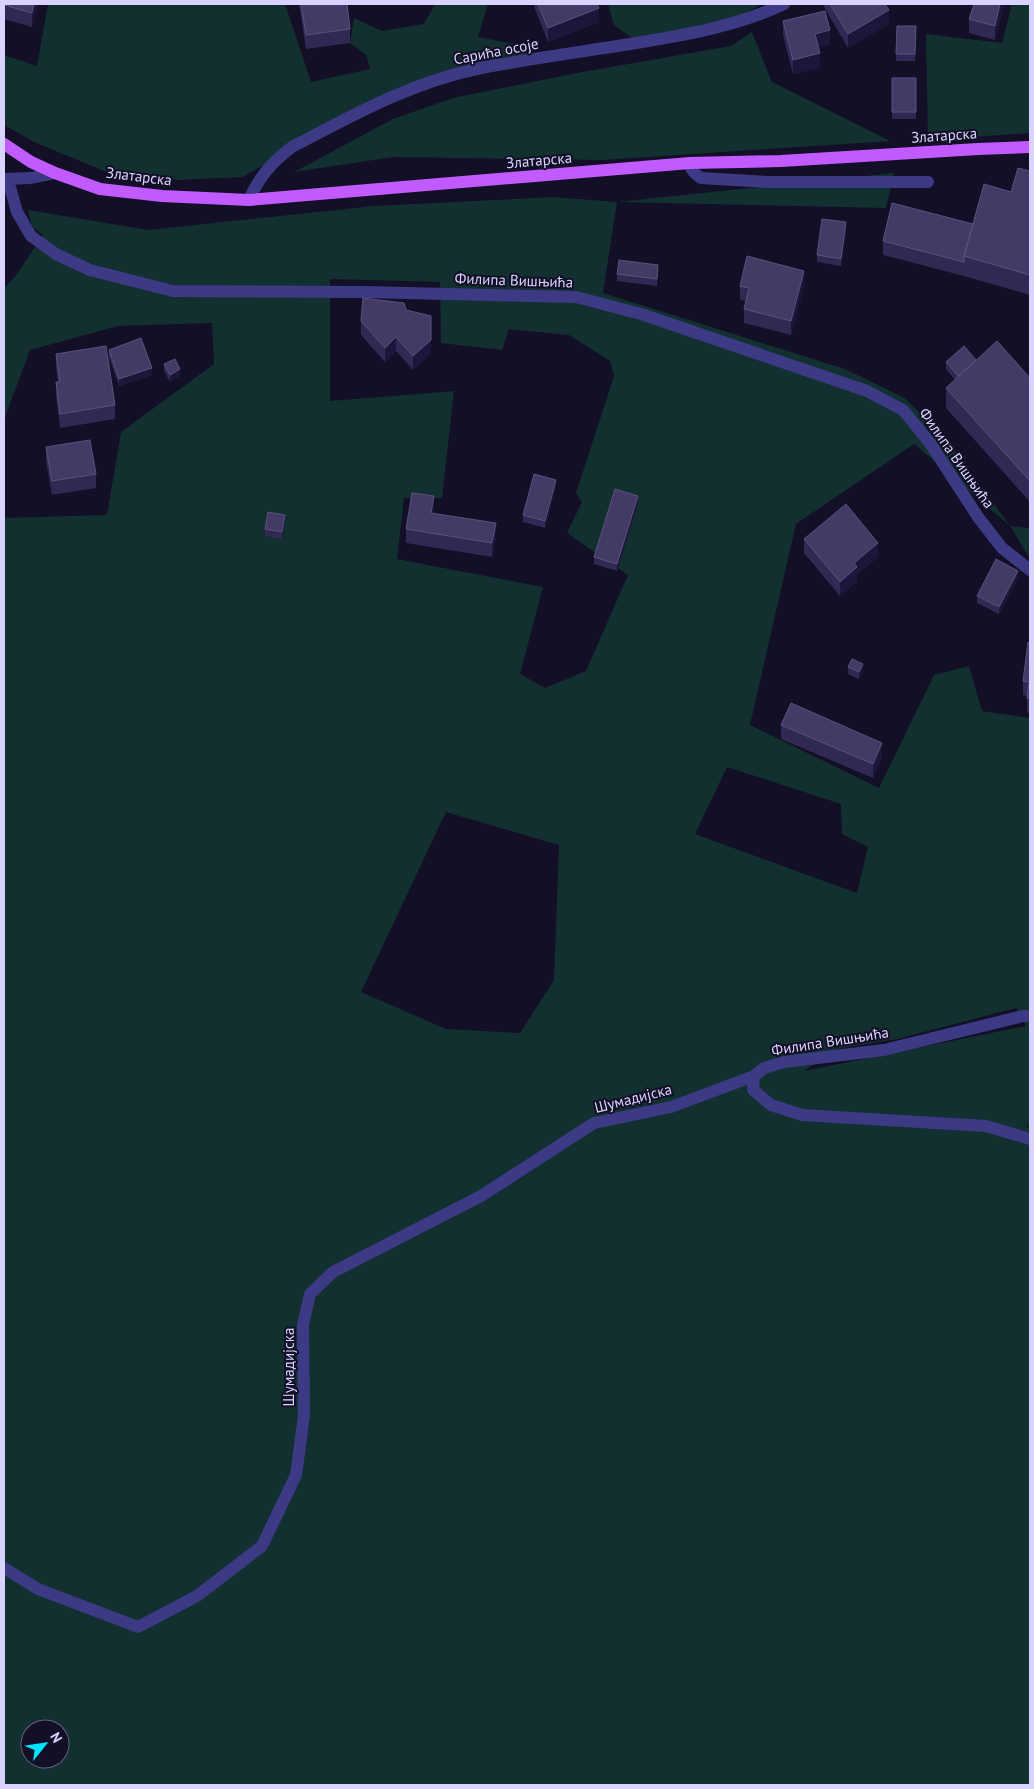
<svg xmlns="http://www.w3.org/2000/svg" width="1034" height="1789" font-family="'PT Sans',sans-serif">
  <style>
    .green { fill: #12302f; fill-rule: evenodd }
    .lines { fill: none; stroke-linecap: round; stroke-linejoin: round }
    .minor { stroke: #3d3a85; stroke-width: 12 }
    .major { stroke: #c25bff; stroke-width: 12 }
    .wall { fill: #312854 }
    .shaded-wall { fill: #1d163a }
    .building { fill: #433a66; stroke: #5a527e }
    .labels { text-anchor: middle; dominant-baseline: central; stroke-width: 4; stroke-linejoin: round; paint-order: stroke }
    .street-label { font-size: 15px; fill: #d9d4ff; stroke: #130f26 }
  </style>
  <rect width="100%" height="100%" fill="#130f26"/>
  <path class="green" d="M48,4H285L311,82L370,69L366,55L350,43L354,18L382,31L424,24L435,4H488L478,37L535,48L522,67L431,83L389,98L242,177L179,180L109,173L34,142L4,125V55L37,66Z
    M608,4H762L708,34L643,46L614,25Z
    M1012,4H1030V133L928,140L926,34L1002,43Z
    M752,32L772,82L890,141L603,160L393,157L294,172L393,119L453,98L577,73L731,46Z
    M894,173L886,208L617,202L603,293L845,369L905,398L949,443L1010,526L1030,528V559L1010,526L914,444L796,524L750,725L879,788L934,675L969,666L982,711L1030,718V1127L1024,1123L1030,1129V1785H4V518L107,515L121,432L214,364L212,323L118,326L30,350L6,414L4,426V289L17,274L43,235L32,226L28,210L148,230L374,206L554,197L617,202ZM330,279L440,282L441,343L502,350L509,329L569,335L610,361L614,376L576,493L582,502L567,533L628,575L586,671L545,688L520,674L543,587L397,559L404,498H442L454,391L330,401ZM727,767L841,804L842,834L868,847L857,893L695,834ZM446,812L559,845L554,980L520,1033L446,1029L361,992ZM1016,1008L1026,1026L804,1071L836,1049L897,1039ZM30,1729H60V1759H30Z"/>
  <g class="lines">
    <path class="minor" d="M690,163C691,171 695,174 701,178L768,182H928
      M4,179L31,178L55,173
      M8,180L17,212L31,236L56,254L90,270L173,291L366,292L576,297L641,314L867,391L903,410L930,443L978,517L1002,548L1030,570
      M249,200C259,177 272,162 292,147C353,115 412,82 481,68C534,58 588,51 642,42C691,34 739,25 784,4
      M1030,1016H1023L884,1050L784,1062L764,1068L754,1076L753,1090L771,1105L802,1115L986,1126L1030,1139
      M4,1568L38,1589L138,1627L197,1596L262,1546L296,1475L304,1416L303,1325L310,1294L333,1272L481,1196L594,1123L671,1107L754,1076"/>
    <path class="major" d="M4,144L31,162L55,173L100,189L162,196L249,200L690,163L781,161L978,149L1030,147"/>
  </g>
  <path class="wall" d="M4,4H38L32,27L4,19Z
    M299,4H347L350,29V43L306,49Z
    M533,4H597L599,22L548,42Z
    M824,4H885L889,24L848,48L824,7Z
    M1004,4L995,40L969,33V19Z
    M783,21L830,44L818,47L820,67L793,74L783,35Z
    M897,26H916L915,61H896Z
    M892,78H916V119H892Z
    M1030,171V295L964,276L883,255V241L973,224L1011,192Z
    M846,230L841,266L817,262V255Z
    M658,272L657,286L617,281V274Z
    M804,285L791,335L744,323V309L746,301L740,300V286Z
    M406,310L431,354L413,370L396,351L385,362L361,335V321Z
    M109,350L152,375L119,386L109,357Z
    M56,354L115,405V419L60,428L56,396V382H58L56,368Z
    M976,360L1030,378V502L946,408V388L955,380L946,369V362Z
    M164,364L180,376L170,382L164,371Z
    M46,447L96,474V488L52,495L46,461Z
    M556,487L545,528L523,522V515Z
    M638,504L617,571L594,564V557Z
    M434,510L433,513L496,537L492,557L406,543V529Z
    M285,523L282,539L265,536V529Z
    M804,539L878,557L857,574V581L840,596L804,553Z
    M1018,578L999,614L977,603V596Z
    M1030,643V713L1027,712V696L1023,695V681Z
    M848,667L863,671L859,679L848,674Z
    M781,725L882,757L873,778L781,739Z"/>
  <path class="shaded-wall" d="M34,4H38L32,27V13Z
    M388,4H395L388,7Z
    M1000,4H1004L995,40V26Z
    M599,8V22L548,42V28Z
    M889,10V24L848,48V34Z
    M830,30V44L815,48V34Z
    M820,53V67L793,74V60Z
    M846,222V230L841,266V259Z
    M804,271V285L791,335V321Z
    M396,337V351L385,362V348Z
    M431,340V354L413,370V356Z
    M152,368V375L119,386V379Z
    M180,369V376L170,382V375Z
    M556,480V487L545,528V521Z
    M434,496V510L431,526V513Z
    M638,496V504L617,571V564Z
    M285,515V523L282,539V532Z
    M496,523V537L492,557V543Z
    M878,543V557L857,574V581L840,596V582L854,563Z
    M1018,571V578L999,614V607Z
    M863,664V671L859,679V672Z
    M882,743V757L873,778V764Z"/>
  <path class="building" d="M4,4H34L32,13L4,5Z
    M301,4H347L350,29L306,35Z
    M538,4H597L599,8L548,28Z
    M830,4H885L889,10L848,34Z
    M974,4H1000L995,26L969,19Z
    M825,11L830,30L815,34L820,53L793,60L783,21Z
    M897,26H916L915,54H896Z
    M892,78H916V112H892Z
    M1018,168L1030,171V275L964,256L984,184L1011,192Z
    M892,203L973,224L964,256V262L883,241Z
    M822,219L846,222L841,259L817,255Z
    M747,256L804,271L791,321L744,309L749,288L740,286Z
    M619,260L658,265L657,279L617,274Z
    M363,298L404,303L406,310L431,316V340L413,356L396,337L385,348L361,321Z
    M141,338L152,368L119,379L109,350Z
    M997,341L1030,378V481L946,388Z
    M106,346L115,405L60,414L56,382H60L56,354Z
    M964,346L976,360L958,376L946,362Z
    M175,359L180,369L170,375L164,364Z
    M90,440L96,474L52,481L46,447Z
    M534,474L556,480L545,521L523,515Z
    M615,489L638,496L617,564L594,557Z
    M412,493L434,496L431,513L496,523L492,543L406,529Z
    M846,504L878,543L854,563L857,567L840,582L804,539Z
    M268,512L285,515L282,532L265,529Z
    M996,559L1018,571L999,607L977,596Z
    M1028,642L1030,643V699L1027,698L1029,682L1023,681Z
    M852,659L863,664L859,672L848,667Z
    M791,703L882,743L873,764L781,725Z"/>
  <g class="labels">
    <g class="street-label">
      <text transform="translate(496 51) rotate(-11)">Сарића осоје</text>
      <text transform="translate(944 135) rotate(-4)">Златарска</text>
      <text transform="translate(539 160) rotate(-5)">Златарска</text>
      <text transform="translate(139 176) rotate(7)">Златарска</text>
      <text transform="translate(514 280) rotate(2)">Филипа Вишњића</text>
      <text transform="translate(957 458) rotate(55)">Филипа Вишњића</text>
      <text transform="translate(830 1041) rotate(-9)">Филипа Вишњића</text>
      <text transform="translate(633 1098) rotate(-14)">Шумадијска</text>
      <text transform="translate(288 1367) rotate(-90)">Шумадијска</text>
    </g>
  </g>
  <rect width="1034" height="1789" fill="none" stroke="#d9d4ff" stroke-width="10"/>
  <g transform="translate(45 1744) rotate(60)"><circle r="24" fill="#130f26" stroke="#625e7d"/>
  <path d="M0-4L9 19L0 12L-9 19Z" fill="#00e5ff"/>
  <text y="-8" font-size="14" font-weight="bold" text-anchor="middle" fill="#d9d4ff">N</text>
  </g>
</svg>
